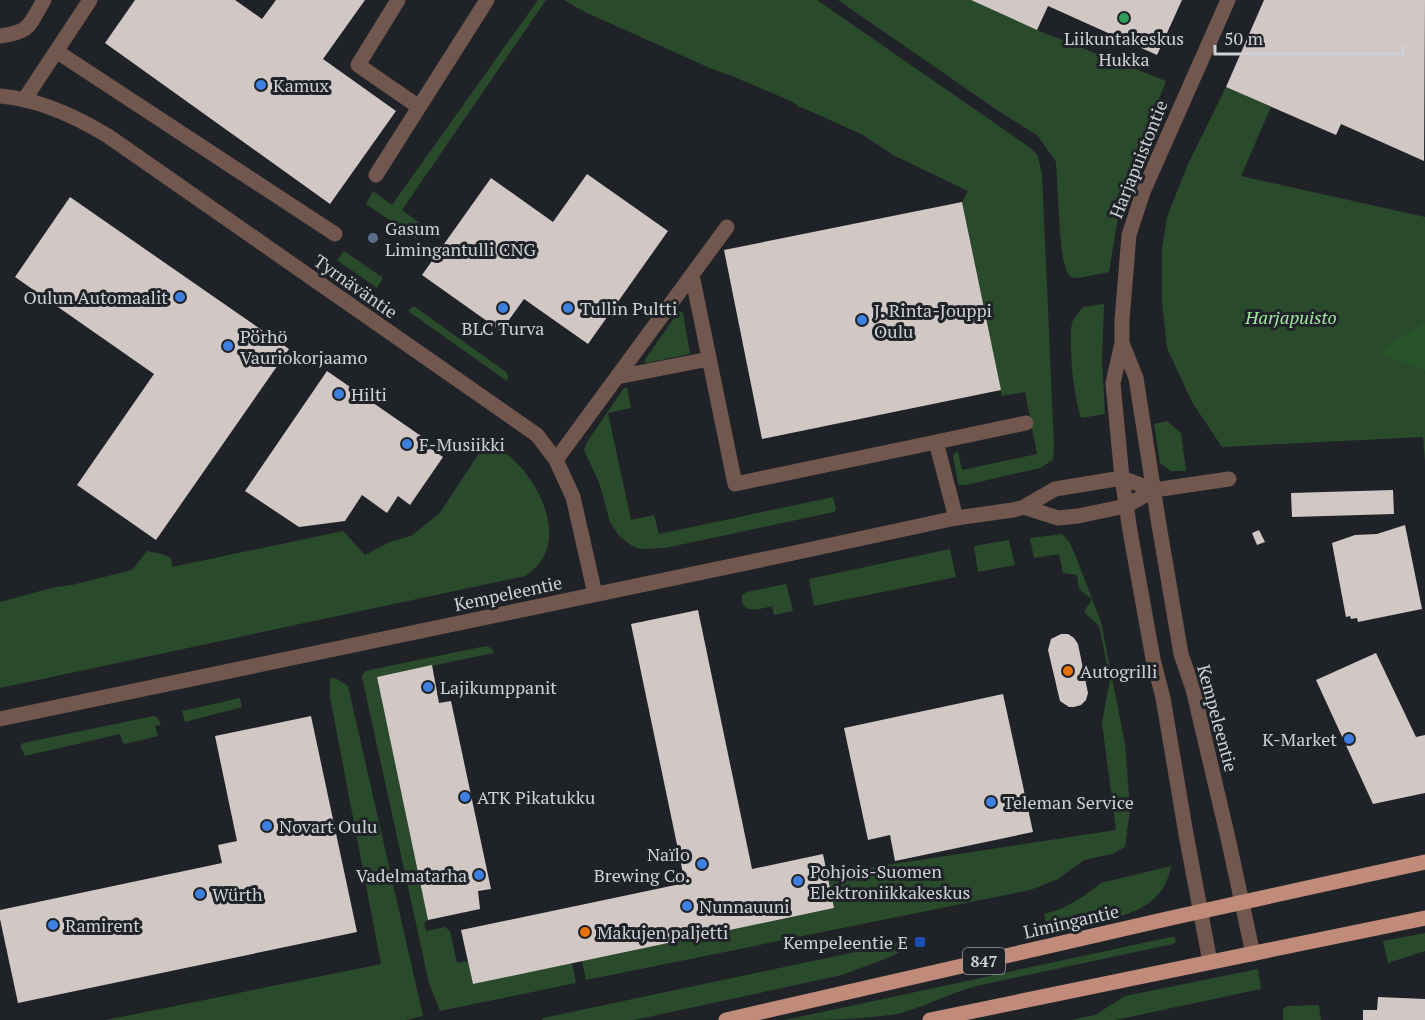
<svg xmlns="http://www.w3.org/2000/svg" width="1425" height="1020" font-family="'PT Serif',serif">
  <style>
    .green { fill: #2a4b2b }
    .forest { fill: #28542a }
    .building { fill: #d1c7c4 }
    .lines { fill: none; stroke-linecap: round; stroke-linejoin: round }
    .lane { stroke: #71574e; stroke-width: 15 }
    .street { stroke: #71574e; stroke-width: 15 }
    .primary { stroke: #c18b79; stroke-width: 15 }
    .leisure-dot { fill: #2e9e5b; stroke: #1f2328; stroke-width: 2 }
    .shop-dot { fill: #3f7fe0; stroke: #1f2328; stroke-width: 2 }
    .service-dot { fill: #5c6f8a; stroke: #1f2328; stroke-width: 2 }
    .food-dot { fill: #e8710a; stroke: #1f2328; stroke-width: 2 }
    .transit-dot { fill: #1a4fb4; stroke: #1f2328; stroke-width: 2 }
    .labels { text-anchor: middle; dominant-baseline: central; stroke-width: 6; stroke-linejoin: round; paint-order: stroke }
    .shield { fill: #1f2328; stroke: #9a9da1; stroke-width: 1.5 }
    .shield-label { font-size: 16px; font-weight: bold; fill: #cfd1d5 }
    .poi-label { font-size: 18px; fill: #cfd1d5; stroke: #1f2328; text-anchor: start }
    .street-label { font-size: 18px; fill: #cfd1d5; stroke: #1f2328 }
    .park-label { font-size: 18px; font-style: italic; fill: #a3e6a4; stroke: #1f2328 }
  </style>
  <rect width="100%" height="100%" fill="#1f2328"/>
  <path class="green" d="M538,0H546L402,210L425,227L417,239L366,204L373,191L392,205Z
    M564,0H817L1032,149L1038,156L1042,175L1054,446L1053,460L1040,468L966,485H959L958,483L953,456L956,452H958L962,470L1037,454L1025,392L1002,396L962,202L968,191L893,155L863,135L801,107L800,108L793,102L732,76L712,69L585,12Z
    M838,0H971L1037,30L1166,81L1135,161L1120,205L1109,272L1078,278L1071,277L1067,272L1063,259L1060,234L1056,162L1037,135L1000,112Z
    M1226,87L1271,107L1241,176L1425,217V461L1423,437L1222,447L1192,402L1167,348L1162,302V249L1167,217L1188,164Z
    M344,251L383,278L377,288L337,260Z
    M1104,304L1102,360L1105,414L1081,418C1074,397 1068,344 1072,323C1074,317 1079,312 1083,307Z
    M412,307H415L506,372L508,376L507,381L408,311Z
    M679,311L683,313L690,354L646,363L644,361Z
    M624,388H627L631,408L608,413L631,520L654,515L659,534L833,497L836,509L834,512L665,548L639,549L631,545L619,536L610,522L600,485L584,450L587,442Z
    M1167,421L1181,433L1186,471H1171L1160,463L1154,424Z
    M493,445C535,466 577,544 525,576L0,688V602L55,587L72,585L132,570L147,551L162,554L171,558L172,567L343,531L365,555L390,542L411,536L439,514L480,452L484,447Z
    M1062,534L1069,542L1074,552L1101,622L1125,744L1130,809L1125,847L1112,854L1084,860L1058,879L1030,890L586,980L582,961L834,908L827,874L1116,830L1102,723L1110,679L1099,626L1084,612L1092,599L1079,589L1077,575L1063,573L1059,554L1034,558L1030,538Z
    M1009,540L1015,565L978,572L974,546Z
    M950,549L956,577L814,606L809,579Z
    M786,584L793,611L774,615L772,606C760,609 740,616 742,595L747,592Z
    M486,646L491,648L494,653L377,677L428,920L424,923L426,931L445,927L450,931L457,963L468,961L473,984L572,963L576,983L440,1011L429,983L362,677L365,671Z
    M335,678L348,686L350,695L423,1016L406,1020H106L381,964L330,697V679Z
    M240,698L242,707L185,722L182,711Z
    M154,716L158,718L161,725L155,726L158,736L125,744L123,743L120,734L25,756L20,746L23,743Z
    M1171,866C1161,924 1092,921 1046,923L1044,914L1063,908L1084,896L1101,883Z
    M1425,933V951L1388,963L1383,941Z
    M1171,937H1174L1176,940L1175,943L1173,944L976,986C950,993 927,1006 901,1013C863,1020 824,1020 785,1020Z
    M898,943L900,952L885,959L842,975L634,1020H542L543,1018Z
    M1258,969L1261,989L1115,1020H1071L1095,1015L1125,996Z
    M1319,1005L1321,1020H1283V1009L1287,1006Z"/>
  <path class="forest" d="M1425,323V370L1383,354L1384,348Z"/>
  <path class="building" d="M135,0H235L262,19L276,0H365L323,59L396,111L330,204L105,43Z
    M971,0H1182L1157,55L1048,6L1037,30Z
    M1264,0H1425L1424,161L1341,124L1336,135L1226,87Z
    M587,174L668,231L588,344L524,299L501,331L422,275L491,178L553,222Z
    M70,197L289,349L156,540L77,485L154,374L15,277Z
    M962,202L1001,390L762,439L724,250Z
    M327,371L434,445L431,449L443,457L410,505L398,496L387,513L362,495L345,521L299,527L245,491Z
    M1393,490L1394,514L1292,517L1291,493Z
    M1405,525L1422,609L1358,622L1357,618L1351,619L1350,616L1346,617L1332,543L1355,535L1377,534Z
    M1259,530L1265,542L1257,545L1252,533Z
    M698,610L752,869L823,854L834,908L473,984L461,930L685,883L631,624Z
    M1061,634H1068L1074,638L1078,644L1088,693L1086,700L1081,705L1074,707H1069L1060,701L1048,650L1051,639Z
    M1376,653L1416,737L1425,735V793L1373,804L1316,680Z
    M432,665L439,703L451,701L491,889L478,891L480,909L428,920L377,677Z
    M1003,694L1033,832L895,861L890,835L868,840L844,728Z
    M311,716L357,932L18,1003L0,919V910L222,863L218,845L237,841L215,736Z
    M1378,997L1425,999V1020H1363V1010H1377Z"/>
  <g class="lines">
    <path class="lane" d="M398,0L358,65L419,107
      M0,36C31,32 29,25 44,0
      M56,51L335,234
      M24,100L90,0
      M376,175L487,0
      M692,275L735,484L936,442L956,518
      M617,377L709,359
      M936,442L1026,423
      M556,460L727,227"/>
    <path class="street" d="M0,96C39,99 75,116 108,136L537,435L556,460L573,497L595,594
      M1122,343L1136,378L1159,525L1181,654L1193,689L1228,838L1253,954
      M1024,507L1058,518L1078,516L1126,506L1154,490L1229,479
      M0,719L789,554L956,518L1013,510L1024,507L1055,489L1122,478L1154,490
      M1210,962L1186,834L1163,698L1153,659L1130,531L1122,478L1113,383L1122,343V320L1129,235L1143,192L1228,0"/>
    <path class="primary" d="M726,1020L1171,918L1425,862
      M930,1020L1425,918"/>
  </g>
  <circle class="leisure-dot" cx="1124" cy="18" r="6"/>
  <g class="shop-dot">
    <circle cx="261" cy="85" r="6"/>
    <circle cx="180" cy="297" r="6"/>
    <circle cx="503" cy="308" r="6"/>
    <circle cx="568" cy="308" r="6"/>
    <circle cx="862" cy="320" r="6"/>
    <circle cx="228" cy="346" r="6"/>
    <circle cx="339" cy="394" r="6"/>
    <circle cx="407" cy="444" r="6"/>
    <circle cx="428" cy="687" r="6"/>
    <circle cx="1349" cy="739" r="6"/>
    <circle cx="465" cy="797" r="6"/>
    <circle cx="991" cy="802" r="6"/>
    <circle cx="267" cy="826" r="6"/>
    <circle cx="702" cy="864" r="6"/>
    <circle cx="479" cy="875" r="6"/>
    <circle cx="798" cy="881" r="6"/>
    <circle cx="200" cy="894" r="6"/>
    <circle cx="687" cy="906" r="6"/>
    <circle cx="53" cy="925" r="6"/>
  </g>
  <circle class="service-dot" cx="373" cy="238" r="6"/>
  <g class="food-dot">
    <circle cx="1068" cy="671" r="6"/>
    <circle cx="585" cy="932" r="6"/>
  </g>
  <rect class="transit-dot" x="914" y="936" width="12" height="12" rx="3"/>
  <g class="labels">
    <rect class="shield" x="963" y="948" width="42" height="26" rx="4.5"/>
    <g class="shield-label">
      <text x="984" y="961">847</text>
    </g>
    <g class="poi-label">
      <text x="1124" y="38" text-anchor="middle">Liikuntakeskus<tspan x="1124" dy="21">Hukka</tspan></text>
      <text x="273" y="85">Kamux</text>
      <text x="385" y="228">Gasum<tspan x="385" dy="21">Limingantulli CNG</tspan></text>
      <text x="168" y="297" text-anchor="end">Oulun Automaalit</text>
      <text x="580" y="308">Tullin Pultti</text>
      <text x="874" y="310">J. Rinta-Jouppi<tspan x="874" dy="21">Oulu</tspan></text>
      <text x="503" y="328" text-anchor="middle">BLC Turva</text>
      <text x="240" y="336">Pörhö<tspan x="240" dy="21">Vauriokorjaamo</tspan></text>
      <text x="351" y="394">Hilti</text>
      <text x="419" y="444">F-Musiikki</text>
      <text x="1080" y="671">Autogrilli</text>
      <text x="440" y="687">Lajikumppanit</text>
      <text x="1337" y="739" text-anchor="end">K-Market</text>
      <text x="477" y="797">ATK Pikatukku</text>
      <text x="1003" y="802">Teleman Service</text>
      <text x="279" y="826">Novart Oulu</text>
      <text x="690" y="854" text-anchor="end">Naïlo<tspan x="690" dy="21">Brewing Co.</tspan></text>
      <text x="810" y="871">Pohjois-Suomen<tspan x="810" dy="21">Elektroniikkakeskus</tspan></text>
      <text x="467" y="875" text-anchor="end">Vadelmatarha</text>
      <text x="212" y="894">Würth</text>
      <text x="699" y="906">Nunnauuni</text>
      <text x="65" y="925">Ramirent</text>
      <text x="597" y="932">Makujen paljetti</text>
      <text x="908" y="942" text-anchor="end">Kempeleentie E</text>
    </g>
    <g class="street-label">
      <text transform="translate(1138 159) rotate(-68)">Harjapuistontie</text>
      <text transform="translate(356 286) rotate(35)">Tyrnäväntie</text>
      <text transform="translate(508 593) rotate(-12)">Kempeleentie</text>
      <text transform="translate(1218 718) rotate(75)">Kempeleentie</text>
      <text transform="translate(1071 921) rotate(-13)">Limingantie</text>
    </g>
    <g class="park-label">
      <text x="1291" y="317">Harjapuisto</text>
    </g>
  </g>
  <path d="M1215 45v9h188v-9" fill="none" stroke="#cfd1d5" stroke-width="3"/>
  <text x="1224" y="45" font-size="18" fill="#cfd1d5" stroke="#1f2328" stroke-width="4.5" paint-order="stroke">50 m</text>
</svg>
